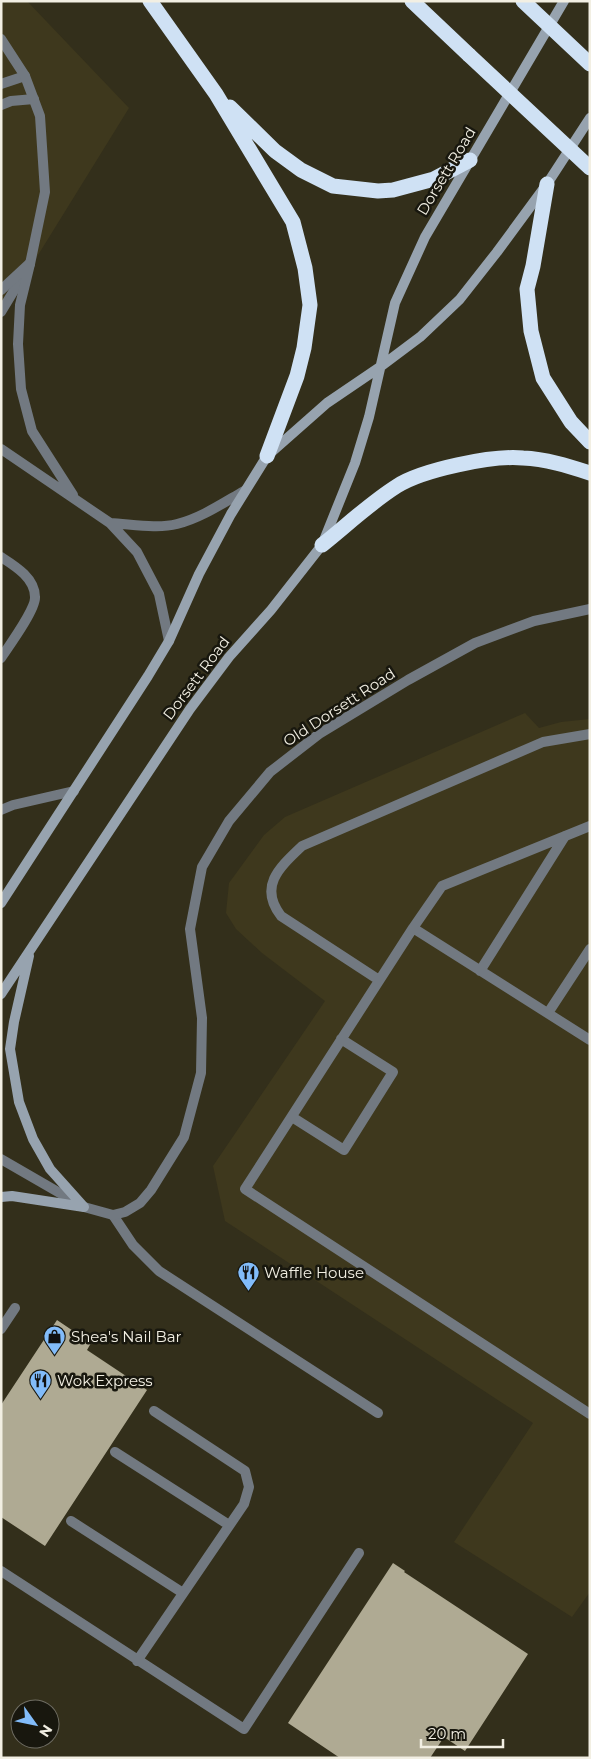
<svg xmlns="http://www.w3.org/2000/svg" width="591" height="1759" font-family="Montserrat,sans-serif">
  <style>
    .built { fill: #3e381d }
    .building { fill: #afaa93 }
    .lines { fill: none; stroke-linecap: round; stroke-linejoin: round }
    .service { stroke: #727981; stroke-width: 10 }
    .minor { stroke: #727981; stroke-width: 10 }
    .tertiary { stroke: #727981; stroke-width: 10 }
    .secondary { stroke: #97a3af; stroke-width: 10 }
    .motorway { stroke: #cfe1f4; stroke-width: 15 }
    .motorway-bridge { stroke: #cfe1f4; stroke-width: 15 }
    .labels { text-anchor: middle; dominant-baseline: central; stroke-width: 5; stroke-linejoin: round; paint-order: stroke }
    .street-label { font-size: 15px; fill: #f2efe3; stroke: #18170e }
    .poi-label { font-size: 15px; fill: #f2efe3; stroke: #18170e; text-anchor: start }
  </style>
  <rect width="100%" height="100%" fill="#332f1b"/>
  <path class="built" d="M1,1H27L129,108L1,315Z
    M525,713L539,728L561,722L590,719V1592L572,1617L454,1542L533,1423L225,1221L213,1166L325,1001L262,953L236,929L226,913L229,883L264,835L285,817Z"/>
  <path class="building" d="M57,1320L91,1343L87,1350L147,1390L45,1546L1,1517V1405Z
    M393,1563L405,1571L404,1572L528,1654L465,1751L444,1737L430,1758H340L288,1723Z"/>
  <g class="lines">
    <path class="service" d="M1,84L25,76
      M1,105L11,101L34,99
      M1,557C15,566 35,578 35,597C36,609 9,646 1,658
      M1,810L13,805L74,791
      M413,928L442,886L590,826
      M480,971L565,836
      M379,980L281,916C258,886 280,867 302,846L543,742L590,734
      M548,1013L590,949
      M590,1040L413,928L245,1189L590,1414
      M292,1117L344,1150L393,1072L341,1039
      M113,1215L133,1245L159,1271L378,1413
      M1,1329L15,1308
      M115,1452L229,1525
      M71,1521L183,1593
      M1,1571L244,1729L359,1553
      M137,1661L244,1504L249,1487L245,1471L154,1411"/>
    <path class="minor" d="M1,39L25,76L40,116L45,192L30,264L1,312
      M1,1159L84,1207L113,1215L125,1212L140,1203L151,1190L184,1137L201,1073L202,1018L190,929L202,867L229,821L270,772L319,734L408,680L475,643L534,621L590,609"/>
    <path class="tertiary" d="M30,264L20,305L18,344L21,389L32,431L73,495
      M1,290L29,264
      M1,449L110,523L137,552L159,594L169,641
      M110,523C131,524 157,529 177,524C201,518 223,503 244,491"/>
    <path class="secondary" d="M1,903L148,676L169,641L199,574L231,514L267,456L327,403L380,367L420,337L460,299L497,252L547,184L590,118
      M29,956L14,1022L10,1049L19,1102L33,1139L50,1169L84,1207
      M1,994L190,709L229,657L271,610L322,545L355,463L369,417L395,303L425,237L564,1
      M1,1197L12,1196L84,1207"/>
    <path class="motorway" d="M150,1L216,94L293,222L305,268L310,305L304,348L297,376L267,456
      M412,1L469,55
      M230,107L275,151L301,170L333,186L378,191L393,190L434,179L470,160
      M547,184L533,266L527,289L531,331L543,378L571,422L590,442
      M322,545C346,526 370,503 397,486C422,470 492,455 523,458C546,459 568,466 590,473"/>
    <path class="motorway-bridge" d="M523,1L590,64
      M469,55L590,168"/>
  </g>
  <defs>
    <symbol id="restaurant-pin" viewBox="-11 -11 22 30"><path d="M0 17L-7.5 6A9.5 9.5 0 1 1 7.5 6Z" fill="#82bcfa" stroke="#18170e"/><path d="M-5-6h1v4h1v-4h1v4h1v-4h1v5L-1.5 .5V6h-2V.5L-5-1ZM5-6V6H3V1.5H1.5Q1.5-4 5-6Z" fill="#111"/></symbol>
    <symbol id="shop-pin" viewBox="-11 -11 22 30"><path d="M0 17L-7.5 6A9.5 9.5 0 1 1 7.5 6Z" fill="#82bcfa" stroke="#18170e"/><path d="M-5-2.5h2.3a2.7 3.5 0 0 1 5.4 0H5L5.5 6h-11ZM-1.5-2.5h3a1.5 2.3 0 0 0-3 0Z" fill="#111"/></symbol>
  </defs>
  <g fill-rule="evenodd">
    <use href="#restaurant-pin" x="236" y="1260" width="25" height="34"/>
    <use href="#shop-pin" x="42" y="1324" width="25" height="34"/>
    <use href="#restaurant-pin" x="28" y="1368" width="25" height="34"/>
  </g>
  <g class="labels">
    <g class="street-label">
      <text transform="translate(446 171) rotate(-59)">Dorsett Road</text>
      <text transform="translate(196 678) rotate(-53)">Dorsett Road</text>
      <text transform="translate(339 707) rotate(-33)">Old Dorsett Road</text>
    </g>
    <g class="poi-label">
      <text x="264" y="1272">Waffle House</text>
      <text x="71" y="1336">Shea's Nail Bar</text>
      <text x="57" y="1380">Wok Express</text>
    </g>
  </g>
  <rect width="591" height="1759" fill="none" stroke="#f2efe3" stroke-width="5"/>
  <g transform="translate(35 1724) rotate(123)"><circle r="24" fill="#18170e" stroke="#6f6d63"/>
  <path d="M0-4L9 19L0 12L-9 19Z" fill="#82bcfa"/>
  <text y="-8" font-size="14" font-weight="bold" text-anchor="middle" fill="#f2efe3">N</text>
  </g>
  <path d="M421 1739v8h82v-8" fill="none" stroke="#f2efe3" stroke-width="2.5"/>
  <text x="428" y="1739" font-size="15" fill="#f2efe3" stroke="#18170e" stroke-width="4" paint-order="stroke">20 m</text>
</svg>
